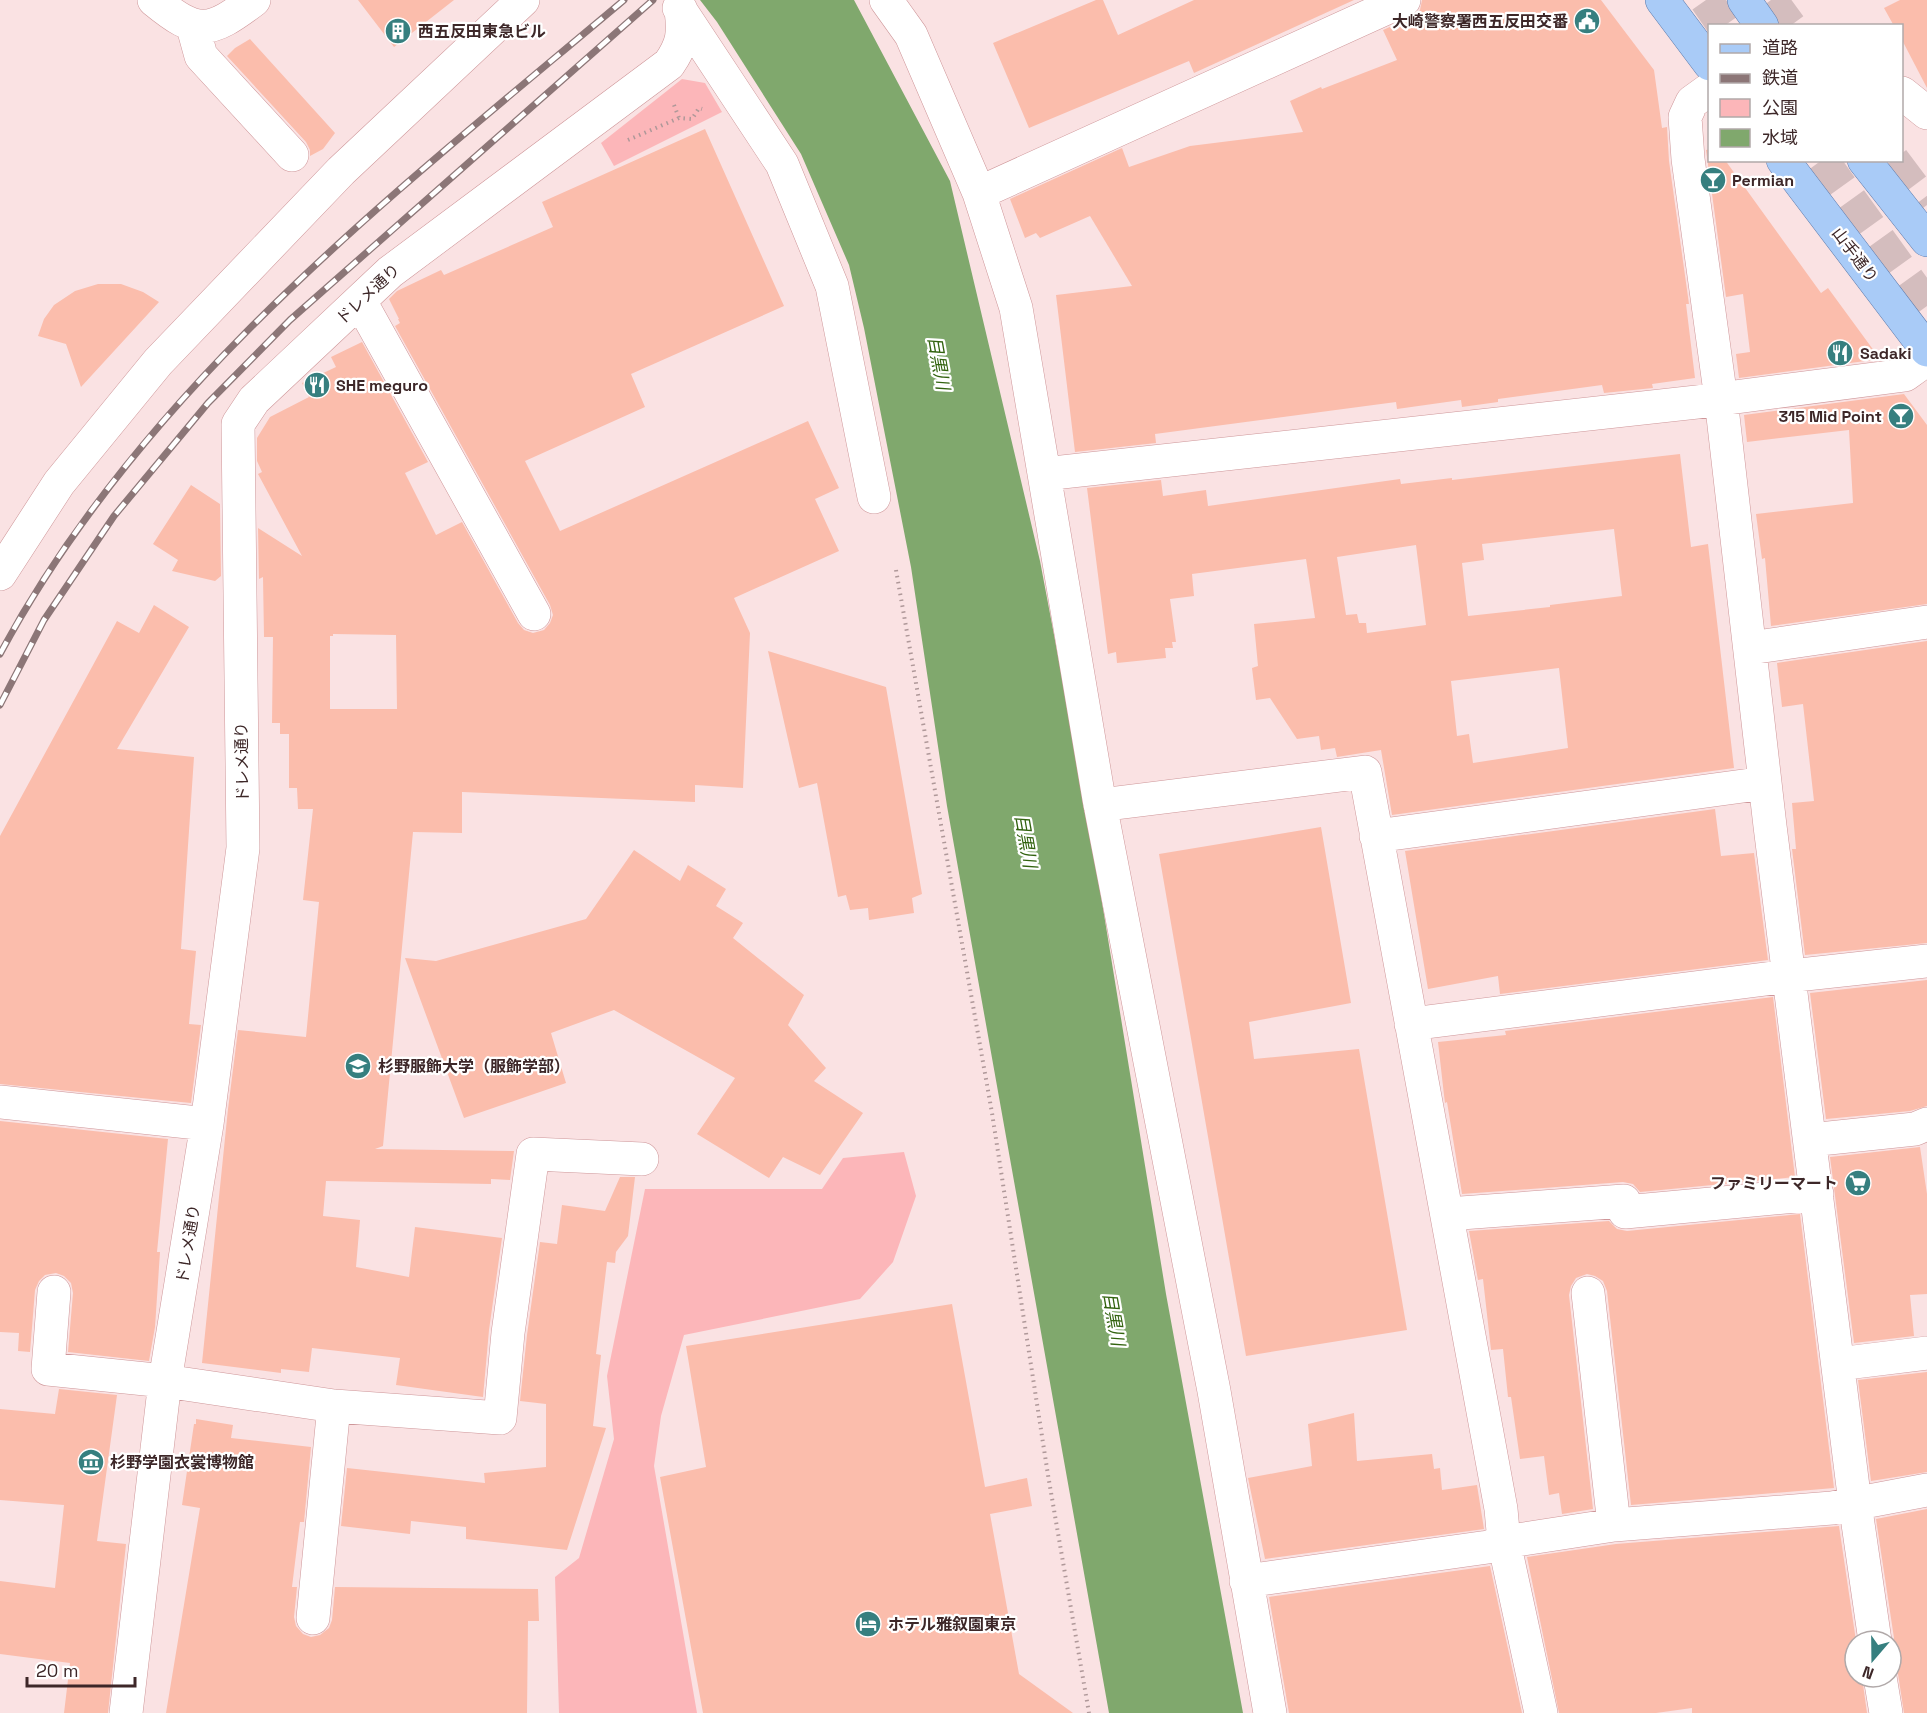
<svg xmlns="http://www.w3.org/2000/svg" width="1927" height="1713" font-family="'Space Grotesk','Noto Sans JP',sans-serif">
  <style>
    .green { fill: #fcb6b9 }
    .water { fill: #80a86d }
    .building { fill: #fbbdac; fill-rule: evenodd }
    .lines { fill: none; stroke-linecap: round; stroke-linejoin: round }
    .highway-tunnel { stroke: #d4bdbe; stroke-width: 33; stroke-dasharray: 33 16; stroke-linecap: butt }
    .minor-casing { stroke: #ce9699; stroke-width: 34 }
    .major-casing { stroke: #5e7bab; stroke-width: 34 }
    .path { stroke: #af9899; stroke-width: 4; stroke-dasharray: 1.5 4.5; stroke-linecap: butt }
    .minor { stroke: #fff; stroke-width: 33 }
    .major { stroke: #a9cbf7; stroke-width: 33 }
    .rail-casing { stroke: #8c7677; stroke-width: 7 }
    .rail { stroke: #fff; stroke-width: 4.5; stroke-dasharray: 14; stroke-linecap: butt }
    .labels { text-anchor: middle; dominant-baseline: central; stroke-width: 4.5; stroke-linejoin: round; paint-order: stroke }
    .poi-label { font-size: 16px; font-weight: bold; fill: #3d2728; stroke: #fff; text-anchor: start }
    .street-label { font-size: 16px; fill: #3d2728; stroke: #fff }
    .water-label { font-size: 18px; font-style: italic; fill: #32630f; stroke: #fff }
  </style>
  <rect width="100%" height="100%" fill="#fae2e3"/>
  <path class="green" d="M682,79L705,83L722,112L614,166L601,143Z
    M904,1152L916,1196L893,1262L860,1299L684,1335L661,1416L654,1466L697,1713H559L555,1577L579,1558L614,1439L607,1376L645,1189H822L843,1158Z"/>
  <path class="water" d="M700,0H854L950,181L1040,561L1085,798L1166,1294L1243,1713H1109L947,806L911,567L864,328L849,265L801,154L717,22Z"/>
  <path class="building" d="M358,0H454L394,47Z
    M1096,0H1103L1118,35L1194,0H1354L1194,73L1189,61L1029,128L993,43Z
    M1422,0H1601L1654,70L1662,128L1667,127L1669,161L1689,304H1686L1695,378L1652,384L1653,388L1604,393L1602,385L1498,399V402L1462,407L1461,400L1397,409L1396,402L1155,434L1156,443L1075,452L1056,295L1132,286L1090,216L1040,238L1036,233L1025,238L1010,199L1122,148L1129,167L1190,146L1303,132L1290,101L1321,87L1322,89L1397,60L1383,30L1412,17L1420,10Z
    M1900,0H1927V88L1902,40V26H1894L1884,8Z
    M250,39L335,133L323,149L310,156V150L306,142L227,56L235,48Z
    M705,129L784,306L631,374L645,407L525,461L560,531L808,421L839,488L815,499L839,551L734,598L750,633L743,788L695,785V802L462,792V833L413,832L383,1146L375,1149L514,1151L510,1180L491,1179V1184L326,1181L323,1216L360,1220L356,1267L409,1277L415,1227L502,1238L489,1330L483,1397L396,1385L400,1358L312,1348L309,1372L281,1369V1373L202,1363L228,1109L238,1030L306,1037L319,902L303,900L313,809H298L297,788H289V734H280V723H272L273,637H264L263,577L259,579L258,528L302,556L258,474L262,472L257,461V438L270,417L309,397L302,383L336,367L331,357L362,342L428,462L405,473L436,535L462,522L518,623L524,630L533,633L544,630L550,623L553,615L550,605L395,326L400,323L398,319H399L389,299L397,291L441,270L444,275L553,227L542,202ZM333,634L396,635L397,709H330V636H333Z
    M1710,149V160H1725L1821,293L1828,288L1880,359L1739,378L1736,354L1750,352L1743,294L1726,297L1707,157L1706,150Z
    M98,284H121L143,292L159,302L81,387L66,344L38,336L44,319L54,305L75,291Z
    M1904,394L1927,425V604L1771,626L1765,558L1762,559L1756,514L1853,503L1849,430L1747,442L1744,415Z
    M1680,454L1691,547L1708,544L1734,768L1392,815L1381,750L1337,757L1335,748L1321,750L1319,736L1297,739L1270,698L1256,700L1252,668L1258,666L1254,624L1315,618L1306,559L1192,574L1194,596L1170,599L1176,642H1172L1173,648H1165L1166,658L1117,663L1116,652L1108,654L1087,488L1161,480L1163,496L1206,490L1208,506L1400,479L1401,484L1452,478V480ZM1614,529L1622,596L1550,605V607L1468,616L1462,563L1484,560L1482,544ZM1416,545L1426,625L1367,633L1366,623H1359L1357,614L1346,615L1337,557ZM1559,668L1568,748L1473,763L1469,734L1457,736L1451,681Z
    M191,485L220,504L221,576L215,581L172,571L178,560L153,544Z
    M154,605L189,627L117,749L194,757L181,949L196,951L189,1024L201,1025L191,1103L0,1084V836L117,621L139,633Z
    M1927,641V943L1805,955L1792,849H1796L1792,803L1814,801L1803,704L1782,707L1777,663Z
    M768,651L886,687L922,894L912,898L914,913L869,920L868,908L850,910L846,895L838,897L817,783L799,788Z
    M1715,809L1721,856L1754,853L1768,960L1500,994L1498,976L1428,989L1405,851Z
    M1321,827L1351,1003L1249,1022L1254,1059L1359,1049L1407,1330L1246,1356L1159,854Z
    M634,850L680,881L688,865L726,889L716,906L743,923L733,938L804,995L788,1025L826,1068L814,1081L863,1113L820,1175L783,1157L769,1178L697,1134L735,1078L614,1010L551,1033L566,1083L464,1118L405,958L436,961L586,919Z
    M1927,980V1106L1910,1111L1826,1119L1810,993Z
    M1773,997L1795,1177L1640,1192L1633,1184L1623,1182L1462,1194L1447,1102L1445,1103L1444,1095L1438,1042L1506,1035L1505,1031Z
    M0,1121L168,1139L157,1252H160L155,1327L149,1361L68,1352L73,1293L71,1283L64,1276L56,1273L45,1275L39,1281L35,1290L30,1352L18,1351L19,1333L0,1332Z
    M1920,1147L1927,1194V1294L1910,1295L1914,1336L1854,1343L1830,1157Z
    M620,1177H635L628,1236L616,1252L615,1263L607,1262L596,1354L601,1355L593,1426L606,1428L567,1550L466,1539V1527L411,1521L410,1534L341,1526L347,1468L485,1483L484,1473L546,1467V1404L520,1401L527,1335L540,1242L557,1244L562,1205L605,1211Z
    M1800,1214L1834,1488L1631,1505L1607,1291L1603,1281L1595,1276L1587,1274L1576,1278L1571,1286L1569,1295L1593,1509L1562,1514L1559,1493L1549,1495L1544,1456L1520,1459L1511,1397H1508L1503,1349L1491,1350L1483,1279L1478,1280L1469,1231L1609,1221L1617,1229L1627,1231Z
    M952,1304L985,1487L1027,1478L1032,1506L990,1514L1019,1674L1073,1713H703L660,1477L706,1467L686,1346Z
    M1927,1372V1472L1871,1481L1858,1380Z
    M59,1389L117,1395L97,1541L126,1544L108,1713H64L70,1663L0,1654V1581L55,1588L64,1505L0,1500V1409L55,1414Z
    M1354,1413L1357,1461L1432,1454L1434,1469L1440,1468L1442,1490L1477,1485L1484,1529L1265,1559L1248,1478L1312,1466L1308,1424Z
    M196,1419L233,1425L231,1438L311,1447L304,1522H300L292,1587H297L294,1617L296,1626L303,1634L311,1637L320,1635L329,1628L332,1620L335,1587L538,1589L539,1621H528L527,1713H166L200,1508L182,1505L194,1424H196Z
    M1927,1509V1713H1904L1898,1674L1891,1663L1894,1638L1876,1519Z
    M1839,1526L1856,1641L1855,1677H1862L1867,1713H1692V1708L1656,1713H1559L1527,1557L1616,1544Z
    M1490,1566L1522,1713H1289L1269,1597Z"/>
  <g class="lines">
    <path class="highway-tunnel" d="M1706,0L1724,26
      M1771,0L1790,26
      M1822,160L1927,306
      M1893,160L1927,205"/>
    <defs>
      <path id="minor" d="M154,0C198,36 209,34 254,0
        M886,0L911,35L979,193L1016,308L1099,799L1214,1391L1270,1713
        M679,8L782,164L832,286L874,497
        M193,27L201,56L292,155
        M1710,89L1692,102L1685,117L1688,159L1721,399L1770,826L1855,1503L1875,1641
        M1902,93L1927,113
        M979,193L1404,0
        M360,301L534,614
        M1044,474L1697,402L1905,375L1927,359
        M0,574L59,483L158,362L341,171L523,0
        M1750,648L1927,622
        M1100,805L1365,772L1501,1509L1504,1542L1541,1713
        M1376,836L1765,783
        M1411,1024L1789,976L1927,961
        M0,1102L207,1124
        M1810,1140L1915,1129L1927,1124
        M1447,1214L1624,1201L1625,1212L1817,1194
        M54,1292L48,1369L165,1381L334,1406L500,1418L508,1333L533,1154L642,1159
        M1588,1293L1614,1525
        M1838,1364L1927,1353
        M1246,1581L1488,1547L1504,1542L1614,1525L1832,1508L1927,1490
        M313,1618L334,1406
        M1880,1677L1886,1713
        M126,1713L165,1381L207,1124L243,848L238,424L254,400L390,272L669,64C683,44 684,33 681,10"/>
      <path id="major" d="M1662,0L1710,64
        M1744,0L1762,26
        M1783,160L1927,350
        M1864,160L1927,240"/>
    </defs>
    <use href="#minor" class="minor-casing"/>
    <use href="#major" class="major-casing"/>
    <path class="path" d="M674,105L679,118
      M628,140L679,118L692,119L699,108L702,109
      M896,570L992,1113L1048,1475L1089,1713"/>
    <use href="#minor" class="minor"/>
    <use href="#major" class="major"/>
    <defs>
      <path id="rail" d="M0,654C144,385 395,193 624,0
        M0,705L44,620L114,516L208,403L290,320L653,0"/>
    </defs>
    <use href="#rail" class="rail-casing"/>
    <use href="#rail" class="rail"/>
  </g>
  <defs>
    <symbol id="civic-disc" viewBox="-11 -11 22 22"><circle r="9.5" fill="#367f7f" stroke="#fff"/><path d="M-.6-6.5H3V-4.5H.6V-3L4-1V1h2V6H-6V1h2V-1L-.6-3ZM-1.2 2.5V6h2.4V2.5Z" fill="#fff"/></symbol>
    <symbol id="building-disc" viewBox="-11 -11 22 22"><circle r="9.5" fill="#367f7f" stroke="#fff"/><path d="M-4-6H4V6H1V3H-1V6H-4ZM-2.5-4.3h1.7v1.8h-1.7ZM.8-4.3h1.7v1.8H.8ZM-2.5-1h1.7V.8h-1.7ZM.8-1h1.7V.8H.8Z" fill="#fff"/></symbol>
    <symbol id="bar-disc" viewBox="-11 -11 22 22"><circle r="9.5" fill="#367f7f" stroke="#fff"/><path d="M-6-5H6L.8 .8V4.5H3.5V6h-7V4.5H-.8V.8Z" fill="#fff"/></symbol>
    <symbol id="restaurant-disc" viewBox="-11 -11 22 22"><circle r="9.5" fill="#367f7f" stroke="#fff"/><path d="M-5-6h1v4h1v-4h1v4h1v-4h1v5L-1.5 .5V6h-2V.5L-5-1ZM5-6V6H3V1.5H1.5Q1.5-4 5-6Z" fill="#fff"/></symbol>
    <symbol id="university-disc" viewBox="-11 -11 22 22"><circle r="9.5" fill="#367f7f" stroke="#fff"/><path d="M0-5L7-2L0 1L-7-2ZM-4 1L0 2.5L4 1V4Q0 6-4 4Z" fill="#fff"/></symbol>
    <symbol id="supermarket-disc" viewBox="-11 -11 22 22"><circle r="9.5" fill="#367f7f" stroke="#fff"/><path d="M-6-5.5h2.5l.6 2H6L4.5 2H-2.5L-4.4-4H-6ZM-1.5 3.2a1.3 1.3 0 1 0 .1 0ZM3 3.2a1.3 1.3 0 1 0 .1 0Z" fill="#fff"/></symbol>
    <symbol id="museum-disc" viewBox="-11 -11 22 22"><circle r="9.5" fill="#367f7f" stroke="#fff"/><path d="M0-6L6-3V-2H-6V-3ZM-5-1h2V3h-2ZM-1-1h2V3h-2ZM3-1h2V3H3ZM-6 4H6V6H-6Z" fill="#fff"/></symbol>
    <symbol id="hotel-disc" viewBox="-11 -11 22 22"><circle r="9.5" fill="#367f7f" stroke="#fff"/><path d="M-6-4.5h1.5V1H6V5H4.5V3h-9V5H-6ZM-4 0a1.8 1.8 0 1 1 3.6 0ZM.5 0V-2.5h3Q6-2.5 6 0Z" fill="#fff"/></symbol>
  </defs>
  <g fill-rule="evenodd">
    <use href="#civic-disc" x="1572" y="6" width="30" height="30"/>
    <use href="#building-disc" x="383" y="16" width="30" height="30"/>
    <use href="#bar-disc" x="1698" y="165" width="30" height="30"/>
    <use href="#restaurant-disc" x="1825" y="338" width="30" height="30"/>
    <use href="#restaurant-disc" x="302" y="370" width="30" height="30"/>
    <use href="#bar-disc" x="1886" y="401" width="30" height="30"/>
    <use href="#university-disc" x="343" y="1051" width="30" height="30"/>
    <use href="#supermarket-disc" x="1843" y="1168" width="30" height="30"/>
    <use href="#museum-disc" x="76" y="1447" width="30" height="30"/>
    <use href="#hotel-disc" x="853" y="1609" width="30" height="30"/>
  </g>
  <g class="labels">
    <g class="poi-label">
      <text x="1568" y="21" text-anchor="end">大崎警察署西五反田交番</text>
      <text x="418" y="31">西五反田東急ビル</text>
      <text x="1732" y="180">Permian</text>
      <text x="1860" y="353">Sadaki</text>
      <text x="336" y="385">SHE meguro</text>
      <text x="1882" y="416" text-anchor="end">315 Mid Point</text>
      <text x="378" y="1066">杉野服飾大学（服飾学部）</text>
      <text x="1838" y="1183" text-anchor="end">ファミリーマート</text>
      <text x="110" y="1462">杉野学園衣裳博物館</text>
      <text x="888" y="1624">ホテル雅叙園東京</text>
    </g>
    <g class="street-label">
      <text transform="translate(1855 255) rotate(53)">山手通り</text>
      <text transform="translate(368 294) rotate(-43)">ドレメ通り</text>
      <text transform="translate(242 762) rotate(-91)">ドレメ通り</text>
      <text transform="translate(188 1244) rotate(-81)">ドレメ通り</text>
    </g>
    <g class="water-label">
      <text transform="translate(939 363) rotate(80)">目黒川</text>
      <text transform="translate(1026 841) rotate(80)">目黒川</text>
      <text transform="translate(1114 1319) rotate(80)">目黒川</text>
    </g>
  </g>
  <rect x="1708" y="24" width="195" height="138" fill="#ffffff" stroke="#b1a9a9" stroke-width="1.5"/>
  <rect x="1720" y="44" width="30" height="9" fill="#a9cbf7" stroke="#b1a9a9" stroke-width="1.5"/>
  <text x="1762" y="54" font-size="18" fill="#3d2728">道路</text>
  <rect x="1720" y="74" width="30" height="9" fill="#8c7677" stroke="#b1a9a9" stroke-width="1.5"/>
  <text x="1762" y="84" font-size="18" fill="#3d2728">鉄道</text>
  <rect x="1720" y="99" width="30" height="18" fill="#fcb6b9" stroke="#b1a9a9" stroke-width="1.5"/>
  <text x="1762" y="114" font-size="18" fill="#3d2728">公園</text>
  <rect x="1720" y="129" width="30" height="18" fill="#80a86d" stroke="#b1a9a9" stroke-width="1.5"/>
  <text x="1762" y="144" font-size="18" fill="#3d2728">水域</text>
  <g transform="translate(1873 1659) rotate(200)"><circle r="28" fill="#ffffff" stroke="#b1a9a9" stroke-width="1.5"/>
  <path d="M0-4.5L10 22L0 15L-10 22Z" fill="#367f7f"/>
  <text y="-9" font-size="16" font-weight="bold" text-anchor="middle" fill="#3d2728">N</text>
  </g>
  <path d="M27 1677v9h108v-9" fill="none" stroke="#3d2728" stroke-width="3"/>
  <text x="36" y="1677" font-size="18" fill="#3d2728" stroke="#ffffff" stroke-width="4.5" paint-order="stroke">20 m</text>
</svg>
